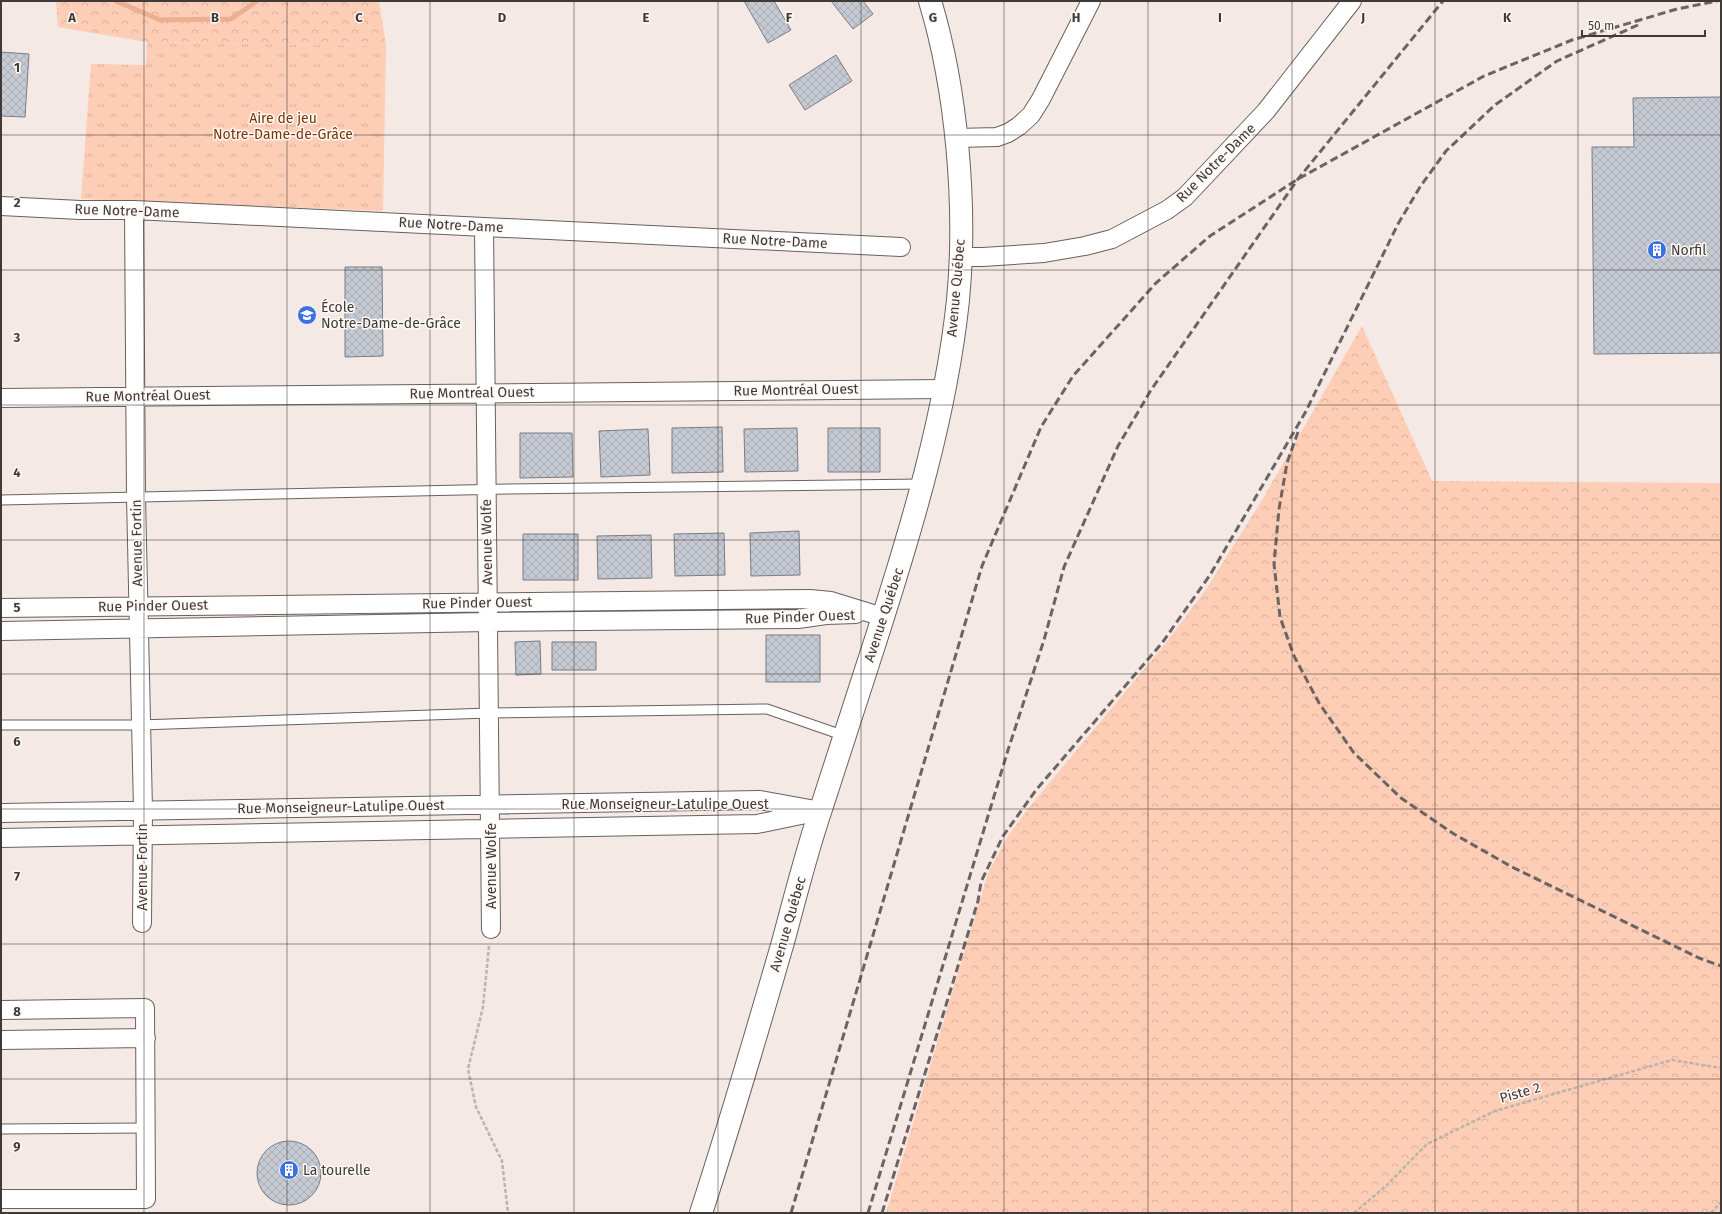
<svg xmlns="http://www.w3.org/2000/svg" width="1722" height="1214" font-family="'Fira Sans',sans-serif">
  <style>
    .grass { fill: url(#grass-tufts) }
    .forest { fill: url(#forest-crowns) }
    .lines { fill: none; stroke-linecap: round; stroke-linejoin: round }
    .stream { stroke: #ecaf91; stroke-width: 5 }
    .building { fill: url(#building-cross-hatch); stroke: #797d86 }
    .service-casing { stroke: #6a615c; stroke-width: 11 }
    .minor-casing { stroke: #6a615c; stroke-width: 20 }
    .secondary-casing { stroke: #6a615c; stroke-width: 24 }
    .path { stroke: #bcb3af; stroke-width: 2.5; stroke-dasharray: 4 2; stroke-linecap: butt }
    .service { stroke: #fff; stroke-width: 9 }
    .minor { stroke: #fff; stroke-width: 18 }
    .secondary { stroke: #fff; stroke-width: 22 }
    .rail { stroke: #6b6462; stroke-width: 3; stroke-dasharray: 8 4; stroke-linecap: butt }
    .grid { fill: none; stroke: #3f3a38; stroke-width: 1; stroke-opacity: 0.55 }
    .labels { text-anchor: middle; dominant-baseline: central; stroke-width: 3; stroke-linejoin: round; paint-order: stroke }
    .park-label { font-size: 14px; fill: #7b3403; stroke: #fef8f4 }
    .street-label { font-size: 14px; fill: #3f3a38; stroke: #fef8f4 }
    .poi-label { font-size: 14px; fill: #3f3a38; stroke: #fef8f4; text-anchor: start }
    .grid-label { font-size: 13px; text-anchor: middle; font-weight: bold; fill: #3f3a38; stroke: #fef8f4; stroke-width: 3; stroke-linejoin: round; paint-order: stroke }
  </style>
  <defs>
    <pattern id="grass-tufts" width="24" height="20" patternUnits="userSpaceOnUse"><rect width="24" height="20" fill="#fecdb5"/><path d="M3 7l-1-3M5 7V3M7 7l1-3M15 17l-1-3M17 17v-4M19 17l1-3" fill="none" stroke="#dbb19c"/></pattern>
    <pattern id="forest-crowns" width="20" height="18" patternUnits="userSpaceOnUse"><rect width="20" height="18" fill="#fecdb5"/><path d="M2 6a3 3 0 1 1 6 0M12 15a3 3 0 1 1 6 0" fill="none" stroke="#dbb19c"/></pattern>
    <pattern id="building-cross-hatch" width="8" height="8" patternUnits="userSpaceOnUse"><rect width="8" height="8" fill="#c4c9d2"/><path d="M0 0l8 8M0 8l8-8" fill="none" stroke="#a9adb5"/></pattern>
  </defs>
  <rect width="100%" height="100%" fill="#f4e9e4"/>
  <path class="grass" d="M147,42L386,46L383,211L81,199L91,64L146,65Z"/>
  <path class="forest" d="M56,1H379L386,46L147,42L58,27Z
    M1362,326L1432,481L1721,483V1213H886L988,873L1008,836L1031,805L1165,644L1207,588L1262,500Z"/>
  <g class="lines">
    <path class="stream" d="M116,1L160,20L231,19L257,1"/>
  </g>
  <path class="building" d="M744,1H774L791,30L768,43Z
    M831,1H863L873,14L853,29Z
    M1,52L29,54L25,117L1,116Z
    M836,55L852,81L805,110L789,85Z
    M1721,97V353L1594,354L1592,147H1634L1633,98Z
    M345,267H382L383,356L345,357Z
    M722,427L723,472L672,473V428Z
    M797,428L798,471L745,472L744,429Z
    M828,428H880V472H828Z
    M648,429L650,475L601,477L599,431Z
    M520,433H572L573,477L520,478Z
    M799,531L800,575L751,576L750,533Z
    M724,533L725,575L675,576L674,534Z
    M523,534H578V580H523Z
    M651,535L652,578L598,579L597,536Z
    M766,635H820V682H766Z
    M540,641L541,674L516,675L515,642Z
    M552,642H596V670H552Z
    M257 1173a32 32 0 1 1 64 0a32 32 0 1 1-64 0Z"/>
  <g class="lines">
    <defs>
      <path id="service" d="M1,500L508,489L922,484
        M1,725H140L489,713L767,709L845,736
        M1,1129L146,1128"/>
      <path id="minor" d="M956,138L997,137L1008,133L1019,126L1031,115L1041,99L1091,1
        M1,206L80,210H134L901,247
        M134,210L136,497L143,810L142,923
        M484,227L491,929
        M960,257H983L1044,253L1085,246L1112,239L1167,210L1185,197L1266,111L1352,1
        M1,398L943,389
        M1,608L810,599L831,601L883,617
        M1,631L488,622L798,619L826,615L856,614
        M1,813L760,800L810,809
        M1,838L757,824L820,811
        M1,1010L145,1008L146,1199H1
        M1,1040L146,1038"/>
      <path id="secondary" d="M701,1213C730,1124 757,1032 783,942C795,898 806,853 821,809C840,751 858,693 877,636C912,527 946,414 958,300C967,207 957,90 930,1"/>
    </defs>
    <use href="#service" class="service-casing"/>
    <use href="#minor" class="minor-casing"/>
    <use href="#secondary" class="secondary-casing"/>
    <path class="path" d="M489,946L483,1007L468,1069L476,1107L502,1161L508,1213
      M1354,1213L1386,1186L1427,1144L1495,1111L1672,1060L1721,1068
      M1711,1213L1721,1202"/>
    <use href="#service" class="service"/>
    <use href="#minor" class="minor"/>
    <use href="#secondary" class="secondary"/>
    <path class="rail" d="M1298,432L1287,463L1279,509L1274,564L1280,617L1294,656L1319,703L1354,753L1401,798L1454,834L1512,867L1699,958L1721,966
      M791,1213L982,566L1041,427L1073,376L1156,283L1210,236L1298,179L1484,76L1572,40L1677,9L1717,1
      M868,1213L1008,750L1044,640L1064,567L1118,446L1151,390L1298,179L1443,1
      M882,1213L978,901L981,882L1003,836L1036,790L1162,643L1210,575L1305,413L1398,224L1420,187L1446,151L1495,105L1557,61L1638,25"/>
  </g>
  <path class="grid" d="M144,1V1213M287,1V1213M430,1V1213M574,1V1213M718,1V1213M861,1V1213M1004,1V1213M1148,1V1213M1292,1V1213M1435,1V1213M1578,1V1213M1,135H1721M1,270H1721M1,405H1721M1,540H1721M1,674H1721M1,809H1721M1,944H1721M1,1079H1721"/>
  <defs>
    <symbol id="building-disc" viewBox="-11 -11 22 22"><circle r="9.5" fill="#3c71e1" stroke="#fef8f4"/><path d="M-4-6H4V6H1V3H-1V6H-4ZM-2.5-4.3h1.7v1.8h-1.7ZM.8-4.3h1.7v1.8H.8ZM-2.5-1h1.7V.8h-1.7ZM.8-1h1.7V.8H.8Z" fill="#fff"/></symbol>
    <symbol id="school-disc" viewBox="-11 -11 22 22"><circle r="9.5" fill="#3c71e1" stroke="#fef8f4"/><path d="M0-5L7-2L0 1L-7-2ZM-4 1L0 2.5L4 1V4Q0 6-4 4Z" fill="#fff"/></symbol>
  </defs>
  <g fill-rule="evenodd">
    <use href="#building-disc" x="1646" y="239" width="22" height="22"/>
    <use href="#school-disc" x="296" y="304" width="22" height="22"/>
    <use href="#building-disc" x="278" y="1159" width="22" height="22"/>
  </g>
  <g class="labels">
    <g class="park-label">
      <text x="283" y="118">Aire de jeu<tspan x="283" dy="16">Notre-Dame-de-Grâce</tspan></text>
    </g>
    <g class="street-label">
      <text transform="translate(1216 163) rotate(-45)">Rue Notre-Dame</text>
      <text transform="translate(127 211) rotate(2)">Rue Notre-Dame</text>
      <text transform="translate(451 225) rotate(3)">Rue Notre-Dame</text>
      <text transform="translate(775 241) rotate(3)">Rue Notre-Dame</text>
      <text transform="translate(956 288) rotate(-85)">Avenue Québec</text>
      <text transform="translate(796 390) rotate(-1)">Rue Montréal Ouest</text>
      <text transform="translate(472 393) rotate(-1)">Rue Montréal Ouest</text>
      <text transform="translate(148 396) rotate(-1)">Rue Montréal Ouest</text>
      <text transform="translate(487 542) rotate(-91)">Avenue Wolfe</text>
      <text transform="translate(137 543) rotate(-91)">Avenue Fortin</text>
      <text transform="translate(477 603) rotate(-1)">Rue Pinder Ouest</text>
      <text transform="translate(153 606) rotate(-1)">Rue Pinder Ouest</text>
      <text transform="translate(884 615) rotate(-72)">Avenue Québec</text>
      <text transform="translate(800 617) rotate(-2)">Rue Pinder Ouest</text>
      <text x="665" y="804">Rue Monseigneur-Latulipe Ouest</text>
      <text transform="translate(341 807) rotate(-1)">Rue Monseigneur-Latulipe Ouest</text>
      <text transform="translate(491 866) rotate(-90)">Avenue Wolfe</text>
      <text transform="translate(142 867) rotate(-90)">Avenue Fortin</text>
      <text transform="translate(788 924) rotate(-74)">Avenue Québec</text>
      <text transform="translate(1520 1093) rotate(-16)">Piste 2</text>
    </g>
    <g class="poi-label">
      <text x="1671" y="250">Norfil</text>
      <text x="321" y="307">École<tspan x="321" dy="16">Notre-Dame-de-Grâce</tspan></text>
      <text x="303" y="1170">La tourelle</text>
    </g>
  </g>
  <g class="grid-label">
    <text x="72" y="22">A</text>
    <text x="215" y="22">B</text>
    <text x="359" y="22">C</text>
    <text x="502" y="22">D</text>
    <text x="646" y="22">E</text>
    <text x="789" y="22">F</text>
    <text x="933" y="22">G</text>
    <text x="1076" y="22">H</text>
    <text x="1220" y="22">I</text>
    <text x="1363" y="22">J</text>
    <text x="1507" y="22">K</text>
    <text x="17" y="72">1</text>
    <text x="17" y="207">2</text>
    <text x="17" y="342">3</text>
    <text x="17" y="477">4</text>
    <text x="17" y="612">5</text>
    <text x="17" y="746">6</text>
    <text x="17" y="881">7</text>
    <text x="17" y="1016">8</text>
    <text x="17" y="1151">9</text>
  </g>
  <rect width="1722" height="1214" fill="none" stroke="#3f3a38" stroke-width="4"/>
  <path d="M1582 30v6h123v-6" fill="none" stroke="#3f3a38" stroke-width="2"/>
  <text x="1588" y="30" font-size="12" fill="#3f3a38" stroke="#fef8f4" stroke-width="3" paint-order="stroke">50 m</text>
</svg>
